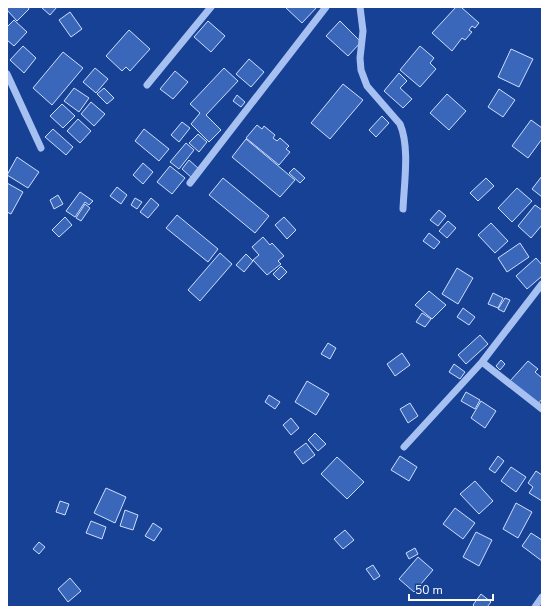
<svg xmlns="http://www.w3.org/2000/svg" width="549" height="614" font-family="'Nunito Sans',sans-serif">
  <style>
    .building { fill: #3b67ba; stroke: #cddefc }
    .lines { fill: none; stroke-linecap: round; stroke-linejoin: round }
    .minor { stroke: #a6c1f1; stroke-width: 7 }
  </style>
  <rect width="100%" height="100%" fill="#164194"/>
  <path class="building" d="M7,7H28L29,9L17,21L7,10Z
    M41,7H57L50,15Z
    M285,7H317L302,23Z
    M456,7H461L479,23L475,28L472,26L469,30L472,32L465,40L462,38L452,51L432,33Z
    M70,12L82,29L71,37L59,20Z
    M14,20L27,32L14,46L7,40V27Z
    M208,21L225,36L211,52L194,37Z
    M340,21L361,42L348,56L326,36Z
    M129,30L150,49L130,71L126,67L122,71L106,56Z
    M23,46L36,58L24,73L10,60Z
    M420,46L434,58L430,63L436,69L420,87L400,70Z
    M511,49L533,59L519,87L498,77Z
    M63,52L83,68L52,105L33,88Z
    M249,59L264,72L251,87L236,74Z
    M95,68L108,79L96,93L83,82Z
    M224,68L238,81L206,115L221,130L209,142L191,124L200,113L190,104Z
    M175,71L188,82L173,99L160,89Z
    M399,73L407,81L400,88L412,99L403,108L384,91Z
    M343,84L363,100L330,139L311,123Z
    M74,88L89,98L79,112L64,101Z
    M104,88L114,98L107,104L97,94Z
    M499,89L515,100L503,117L488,107Z
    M447,94L466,111L449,130L430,113Z
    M237,95L245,102L241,107L233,101Z
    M91,102L105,114L94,126L81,114Z
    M62,104L75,116L63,128L50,116Z
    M382,116L389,123L376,137L369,130Z
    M78,119L91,131L80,143L67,131Z
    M531,120L542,128V139L528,158L512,146Z
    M182,122L190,128L179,142L171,135Z
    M257,125L262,129L264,126L275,135L273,138L277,141L280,138L289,146L286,149L290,152L279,165L246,138Z
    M53,129L73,147L66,155L45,137Z
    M144,129L169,149L159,161L135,141Z
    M198,134L207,142L199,152L189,143Z
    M246,139L295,180L280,197L232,157Z
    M186,143L194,150L179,169L170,162Z
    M17,157L39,172L28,188L7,175Z
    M189,160L199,169L192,178L182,169Z
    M143,163L153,172L143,184L133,175Z
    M170,166L185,178L172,194L157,182Z
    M294,168L305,178L300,183L289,173Z
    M542,176V197L532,189Z
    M223,178L269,216L255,233L209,195Z
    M486,178L494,186L478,201L470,193Z
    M7,183L23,192L11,214L7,212Z
    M117,187L127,195L121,204L110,196Z
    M517,188L532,201L512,222L498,208Z
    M80,192L93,201L89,205L85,202L75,217L66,211Z
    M58,195L63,204L54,209L50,200Z
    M135,198L142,202L137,209L131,205Z
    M151,198L159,205L148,218L140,212Z
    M85,204L90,208L81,221L76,218Z
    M535,205L542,210V225L531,238L518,226Z
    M439,210L446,216L438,226L430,220Z
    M177,215L218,249L208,262L166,228Z
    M65,217L72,225L59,237L52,230Z
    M284,217L296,230L287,239L275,225Z
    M448,221L456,228L447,238L439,231Z
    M491,223L508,241L495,253L478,235Z
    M429,233L440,242L434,249L423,241Z
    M263,237L270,245L272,243L284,256L278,261L281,264L267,275L253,260L259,255L252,247Z
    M520,243L529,257L507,272L498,258Z
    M220,253L232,264L200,301L188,290Z
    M246,254L253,261L244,272L236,265Z
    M536,258L542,265V276L527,289L516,276Z
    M281,266L287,272L279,280L273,274Z
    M457,268L473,278L458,304L442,294Z
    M429,291L446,305L432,319L415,305Z
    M493,293L503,298L498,308L488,304Z
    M505,298L510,300L504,312L498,309Z
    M463,308L475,317L469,325L457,317Z
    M422,313L431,319L425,327L416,322Z
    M480,335L488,344L466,364L458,355Z
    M328,343L336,348L330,359L321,354Z
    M402,353L410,365L395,376L387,364Z
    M501,360L505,364L500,370L496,366Z
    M528,361L538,369L535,372L542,378V399L538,404L510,381Z
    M454,364L465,372L460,379L449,372Z
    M307,381L329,394L316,415L295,402Z
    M466,392L480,400L475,409L461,401Z
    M269,395L280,402L275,409L265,402Z
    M481,401L496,411L485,428L471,418Z
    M410,403L418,416L408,423L400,409Z
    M291,418L299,428L291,435L283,425Z
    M315,433L326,444L318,451L308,440Z
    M306,443L315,455L303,464L294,452Z
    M400,456L417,467L409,481L391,470Z
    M498,456L504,461L495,473L489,469Z
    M337,457L364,482L347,499L321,474Z
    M511,467L526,477L516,492L501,481Z
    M536,471L542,475V501L529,493L533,487L528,483Z
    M475,481L493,501L479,514L460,494Z
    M106,488L126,497L115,523L94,513Z
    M60,501L69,504L65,515L56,512Z
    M516,503L532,512L518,538L503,529Z
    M455,508L475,523L463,539L443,524Z
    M125,510L138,515L133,530L120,526Z
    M91,521L106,527L102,539L86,533Z
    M153,523L162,529L154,541L145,536Z
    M345,530L354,540L343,549L334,539Z
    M476,532L492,540L479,566L463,557Z
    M531,533L542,540V561L522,546Z
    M39,542L45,547L39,554L33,549Z
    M415,548L418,554L409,559L406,553Z
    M418,557L433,570L414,592L399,579Z
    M373,565L380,576L374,580L366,569Z
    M70,578L81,591L68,602L58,589Z
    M481,594L491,602L487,607H475L473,605Z"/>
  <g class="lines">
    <path class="minor" d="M360,7L363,31L360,58L361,70L367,86L400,124C410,147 404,184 403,209
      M7,74L41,148
      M147,85L211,7
      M190,183L326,7
      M482,362L542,409
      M404,447L482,362L542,284
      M535,607L542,597"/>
  </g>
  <rect width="549" height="614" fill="none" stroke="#ffffff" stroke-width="16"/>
  <path d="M409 594v6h84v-6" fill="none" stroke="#ffffff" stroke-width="2"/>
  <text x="415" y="594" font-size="12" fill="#ffffff" stroke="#164194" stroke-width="3" paint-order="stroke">50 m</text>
</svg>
